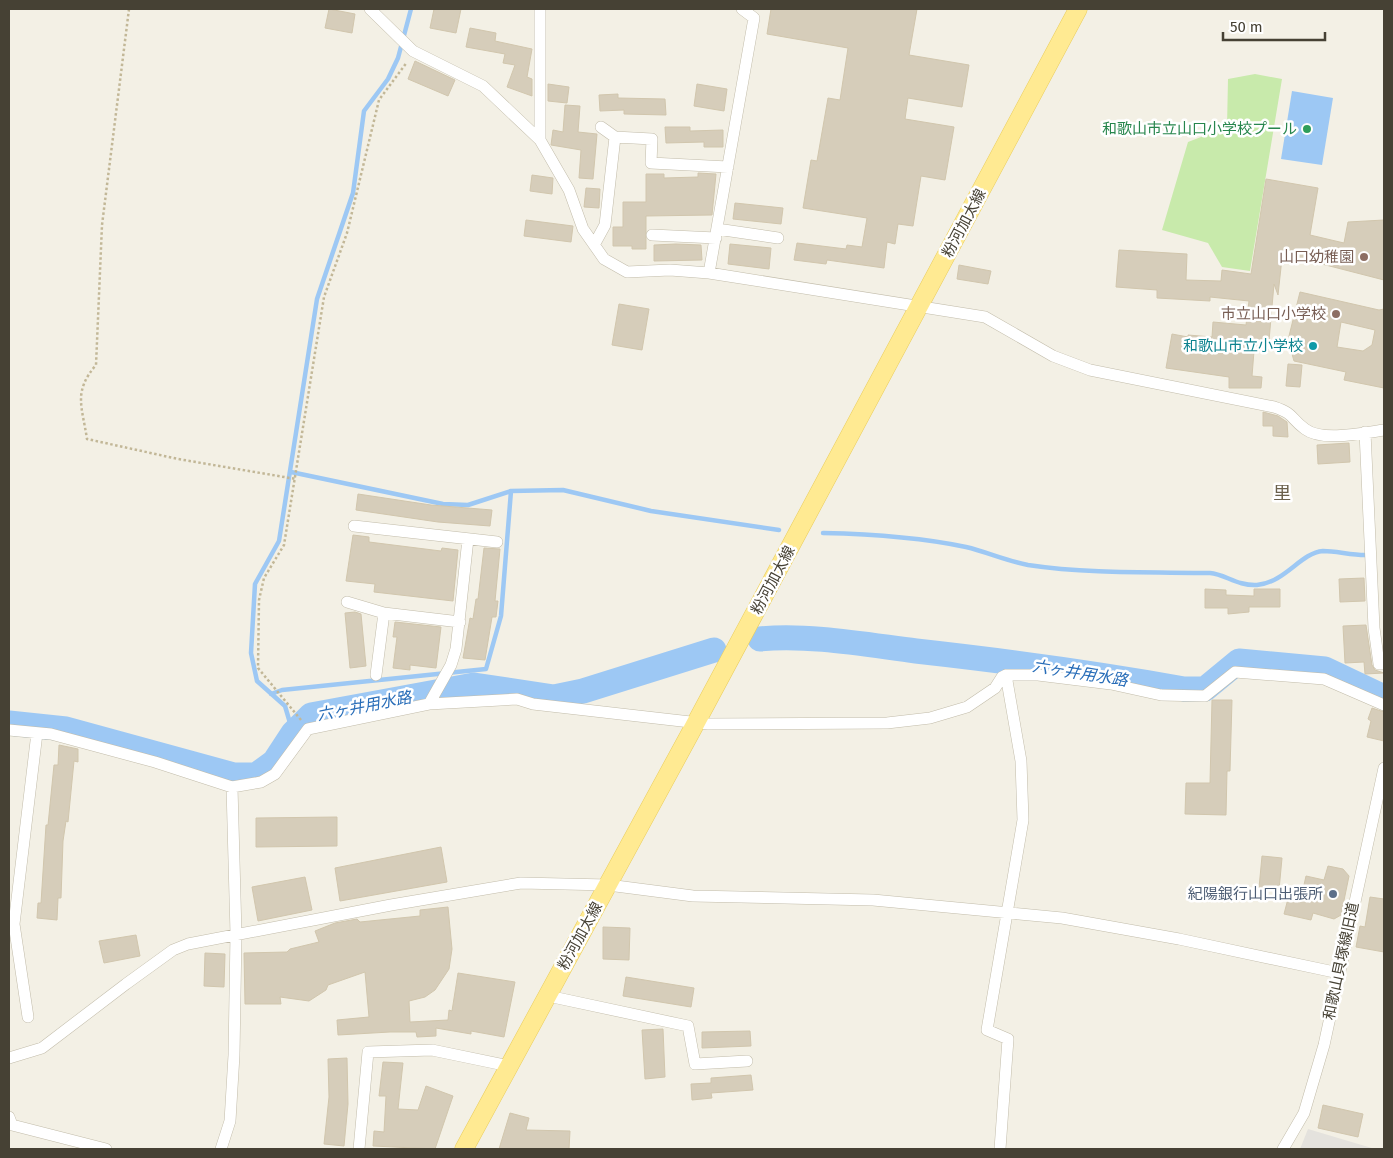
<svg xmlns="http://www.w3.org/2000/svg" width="1393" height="1158" font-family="'Fira Sans','Noto Sans JP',sans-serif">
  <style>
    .green { fill: #c8eaab }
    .parking { fill: #e4e2dd }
    .water { fill: #9dc8f4 }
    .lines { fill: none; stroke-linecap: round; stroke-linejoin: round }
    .stream { stroke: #9dc8f4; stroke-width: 4.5 }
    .river { stroke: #9dc8f4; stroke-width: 25 }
    .building { fill: #d6cdba; stroke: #d1c6ad; fill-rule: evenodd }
    .minor-casing { stroke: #c2bcaa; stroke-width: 12 }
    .primary-casing { stroke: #eacd5c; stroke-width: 19 }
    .path { stroke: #c2b797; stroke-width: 2.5; stroke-dasharray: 2.5 2.5; stroke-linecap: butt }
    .minor { stroke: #fff; stroke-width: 11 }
    .primary { stroke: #ffea92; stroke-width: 18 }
    .leisure-dot { fill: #2e9e5b; stroke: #fff; stroke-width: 2 }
    .education-dot { fill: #8d6e63; stroke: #fff; stroke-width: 2 }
    .culture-dot { fill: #0f9aa8; stroke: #fff; stroke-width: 2 }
    .service-dot { fill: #5c6f8a; stroke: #fff; stroke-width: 2 }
    .labels { text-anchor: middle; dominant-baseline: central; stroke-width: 5; stroke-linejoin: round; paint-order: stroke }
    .leisure-label { font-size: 15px; fill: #27864d; stroke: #fff; text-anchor: end }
    .street-label { font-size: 15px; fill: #464134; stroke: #fff }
    .education-label { font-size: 15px; fill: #785e54; stroke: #fff; text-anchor: end }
    .culture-label { font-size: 15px; fill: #0d838f; stroke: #fff; text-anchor: end }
    .service-label { font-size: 15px; fill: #4e5e75; stroke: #fff; text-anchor: end }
    .water-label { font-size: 16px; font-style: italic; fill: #286db8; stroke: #fff }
    .quarter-label { font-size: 18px; fill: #6a604b; stroke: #fff }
  </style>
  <rect width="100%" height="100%" fill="#f3f0e5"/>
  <path class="green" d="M1255,74L1282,79L1250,271L1222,267L1208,243L1162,230L1188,142L1227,127L1228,79Z"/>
  <path class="parking" d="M1308,1129L1375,1149H1300Z"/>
  <path class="water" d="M1292,91L1333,98L1322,165L1281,159Z"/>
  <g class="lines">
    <path class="stream" d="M291,472L443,504L468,505L511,491L563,490L651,511L779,530
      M823,533C871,534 919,537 966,547C987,552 1007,561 1028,565C1087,574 1150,572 1210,573C1225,574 1237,586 1257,585C1286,582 1300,553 1323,551C1336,551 1351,555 1365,555
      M271,694L282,690L486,669L501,616L511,491
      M293,733L285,706L257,681L251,653L255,584L279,541L317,299L353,193L364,111L388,79L398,58L411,9"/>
    <path class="river" d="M760,639C808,634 868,645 916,651C1006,661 1095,673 1184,689H1205L1239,661L1325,669L1384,697
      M9,723L66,729L234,775H256L274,762L293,733L311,715L474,685L554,697L583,691L714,650"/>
  </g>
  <path class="building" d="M329,9L355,14L352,33L325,28Z
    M434,9H461L456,33L430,28Z
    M771,9H917L909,55L969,65L962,107L908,98L905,119L954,127L945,180L921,176L913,226L898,224L895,244L887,242L884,268L827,260L826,264L794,260L797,243L846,249L847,245L862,247L867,218L803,208L811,160L817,161L828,98L840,100L848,48L767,34Z
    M470,28L496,33L495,41L532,49L527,77L532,79V96L507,87L515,65L503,63L505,54L466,47Z
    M415,61L455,80L448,96L408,79Z
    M548,84L569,87L567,103L548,101Z
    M697,84L727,89L724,111L694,106Z
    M618,94V98L665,99L666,115L624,114V110L600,111L599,95Z
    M565,105L580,106L578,132L597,134L593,179L579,178L581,150L551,145L553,130L563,132Z
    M665,127H690V131L723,130V147H704V142L666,143Z
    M698,173L716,174L712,215L646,216V249H632V246H613V227H623V202H646V174H664V178L698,177Z
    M532,175L553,178L552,194L530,191Z
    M1266,179L1318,188L1310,235L1344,243L1348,222L1384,220V280L1318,263L1282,258L1278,295L1274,284L1268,352L1254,351L1252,376L1262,377L1261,388H1229V377L1166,368L1172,334L1188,337V335L1212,337L1213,322L1246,325L1249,301L1210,297V301L1157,298V290L1116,287L1119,250L1187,254L1186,280L1221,281L1222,270L1251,274Z
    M586,188L600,189L599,208L584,207Z
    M735,203L783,208L781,224L733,219Z
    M526,220L573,226L571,242L524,236Z
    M676,244L701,245L702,260L654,261V245Z
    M730,244L771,248L769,269L728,264Z
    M959,265L991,271L988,284L957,279Z
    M1300,292L1379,310L1384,309V388L1344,380L1346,372L1294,361L1288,340ZM1341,322L1375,330L1372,345L1363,351L1337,347Z
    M619,304L649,309L642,350L612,345Z
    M1288,364L1302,365L1300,387L1286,386Z
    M1263,412L1278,416L1287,422L1288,437L1273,436V426H1263Z
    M1349,443L1350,462L1318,464L1317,445Z
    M358,494L431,505L492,510L490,526L438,522L356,510Z
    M353,535L369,537V542L441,551L442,548L458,550L453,601L374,592L375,584L346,581Z
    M484,548L500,549L495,601H498L496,617H492L485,660L463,658L470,618L473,619L476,599H478Z
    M1364,578L1365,601L1340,602L1339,579Z
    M1205,589L1226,590V595L1254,596V589H1280V607H1249V612L1228,614V608H1205Z
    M355,612L361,614L366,666L350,668L345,613Z
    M395,622L441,627L436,668L410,665V670L393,668L397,637H393Z
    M1366,625L1372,665L1375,670L1384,673L1365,674L1364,662L1345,663L1343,626Z
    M1212,700H1232L1230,771H1227L1226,815L1185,814L1186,783H1210Z
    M1372,708L1384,712V741L1367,737L1371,721L1368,719Z
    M59,745L78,749V762L74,761L68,822L66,821L63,841L61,898H58L57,920L37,918L38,903H41L46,825H48L54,765H58Z
    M337,817V846L256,847V818Z
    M441,847L447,882L340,901L335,868Z
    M1262,856L1282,858L1279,890L1259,888Z
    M1328,866L1343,869L1349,876L1341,915L1334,919L1313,913L1311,920L1284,914L1289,895L1301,898L1306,876L1324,880Z
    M305,877L312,910L258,921L252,887Z
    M1370,897L1384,899V952L1356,947L1360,926L1365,927Z
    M448,907L452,949L449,969L435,990L425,997L409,1001L410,1022L448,1020L449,1010L452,1011L458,973L515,982L504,1037L471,1031V1034L436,1028V1036L417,1037L416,1032H390L338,1035L337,1020L369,1017L365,972L328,985L326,990L309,1001L280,997L281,1004H245L244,953L287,952L290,949L319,942L315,931L335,923L357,919L360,922L420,916V910Z
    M603,927L630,928L629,960L603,959Z
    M136,935L140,956L104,963L99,941Z
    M205,953L225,954L224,987L204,986Z
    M626,977L694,988L691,1007L623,996Z
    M663,1029L665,1077L645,1079L642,1030Z
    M750,1031L751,1046L702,1048V1032Z
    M347,1058L348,1104L344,1146L324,1144L329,1097L328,1059Z
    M383,1062L403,1063L398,1109L418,1110L426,1086L453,1096L435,1149L373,1146L374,1131L384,1132L386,1096H379Z
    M751,1075L753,1090L711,1093L712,1098L692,1100L691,1084L711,1083V1078Z
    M1323,1105L1363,1114L1358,1137L1318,1128Z
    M510,1113L529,1118L526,1130L570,1131L569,1149H499Z"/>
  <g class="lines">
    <defs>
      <path id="minor" d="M370,9L413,51L483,86L540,140L569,190L583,229L604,259L627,272L670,270L709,273L985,317L1053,356L1090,370L1274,407C1295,414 1290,418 1305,429C1322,442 1363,433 1384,430
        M601,127L615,137L652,139L651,163L728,167
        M540,140V9
        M717,229L778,238
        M652,235L716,238
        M594,245L605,225L615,137
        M709,273L754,18L742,9
        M1365,432L1374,628L1379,664H1384
        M354,526L497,542
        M347,602L384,613L460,622
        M376,675L384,613
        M429,704L451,665L456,649L468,539
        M9,730L51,734L155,762L232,787L261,782L275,774L308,729L429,704L517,699L533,704L708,724L887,723L930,718L967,707L995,688L1002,677L1006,675H1038L1111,684L1161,695L1205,696L1235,672L1324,679L1384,705
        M548,996L688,1026L695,1064L747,1061
        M28,1017L14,924L37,733
        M9,1058L42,1048L126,984L173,950L188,944L391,905L521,883L608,885L693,896L873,900L1062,918L1179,939L1339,973
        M9,1117L12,1125L106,1149
        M221,1149L230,1121L234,1055L236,934L232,787
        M359,1149L368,1052L432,1050L509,1066
        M1000,1149L1008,1039L987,1030L1023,820L1021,761L1006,675
        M1283,1149L1304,1113L1324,1045L1384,768"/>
      <path id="primary" d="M464,1149L692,730L1078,9"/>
    </defs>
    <use href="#minor" class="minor-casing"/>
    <use href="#primary" class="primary-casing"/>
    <path class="path" d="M129,9L102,225L96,365C73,392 82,406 87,439L178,459L296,479
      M301,720L258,668L259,600L264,578L284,545L324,297L347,233L379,100L407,62"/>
    <use href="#minor" class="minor"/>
    <use href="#primary" class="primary"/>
  </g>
  <circle class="leisure-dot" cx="1307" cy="129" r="5"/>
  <g class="education-dot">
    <circle cx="1364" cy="257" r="5"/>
    <circle cx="1336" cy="314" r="5"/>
  </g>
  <circle class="culture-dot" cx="1313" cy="346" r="5"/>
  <circle class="service-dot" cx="1333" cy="894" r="5"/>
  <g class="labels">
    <g class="leisure-label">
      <text x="1297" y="129">和歌山市立山口小学校プール</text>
    </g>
    <g class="street-label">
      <text transform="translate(964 223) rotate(-62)">粉河加太線</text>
      <text transform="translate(773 580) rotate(-62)">粉河加太線</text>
      <text transform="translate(580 936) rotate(-61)">粉河加太線</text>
      <text transform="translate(1341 961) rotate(-78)">和歌山貝塚線旧道</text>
    </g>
    <g class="education-label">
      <text x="1354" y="257">山口幼稚園</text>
      <text x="1326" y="314">市立山口小学校</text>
    </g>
    <g class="culture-label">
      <text x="1303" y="346">和歌山市立小学校</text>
    </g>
    <g class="service-label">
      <text x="1323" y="894">紀陽銀行山口出張所</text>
    </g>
    <g class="water-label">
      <text transform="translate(1080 673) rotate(9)">六ヶ井用水路</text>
      <text transform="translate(364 706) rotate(-11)">六ヶ井用水路</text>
    </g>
    <g class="quarter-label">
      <text x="1282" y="493">里</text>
    </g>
  </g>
  <rect width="1393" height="1158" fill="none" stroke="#464134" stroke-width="20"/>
  <path d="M1223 32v8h102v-8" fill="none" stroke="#464134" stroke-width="2.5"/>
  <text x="1230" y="32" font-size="15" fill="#464134" stroke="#ffffff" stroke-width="4" paint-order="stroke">50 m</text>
</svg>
